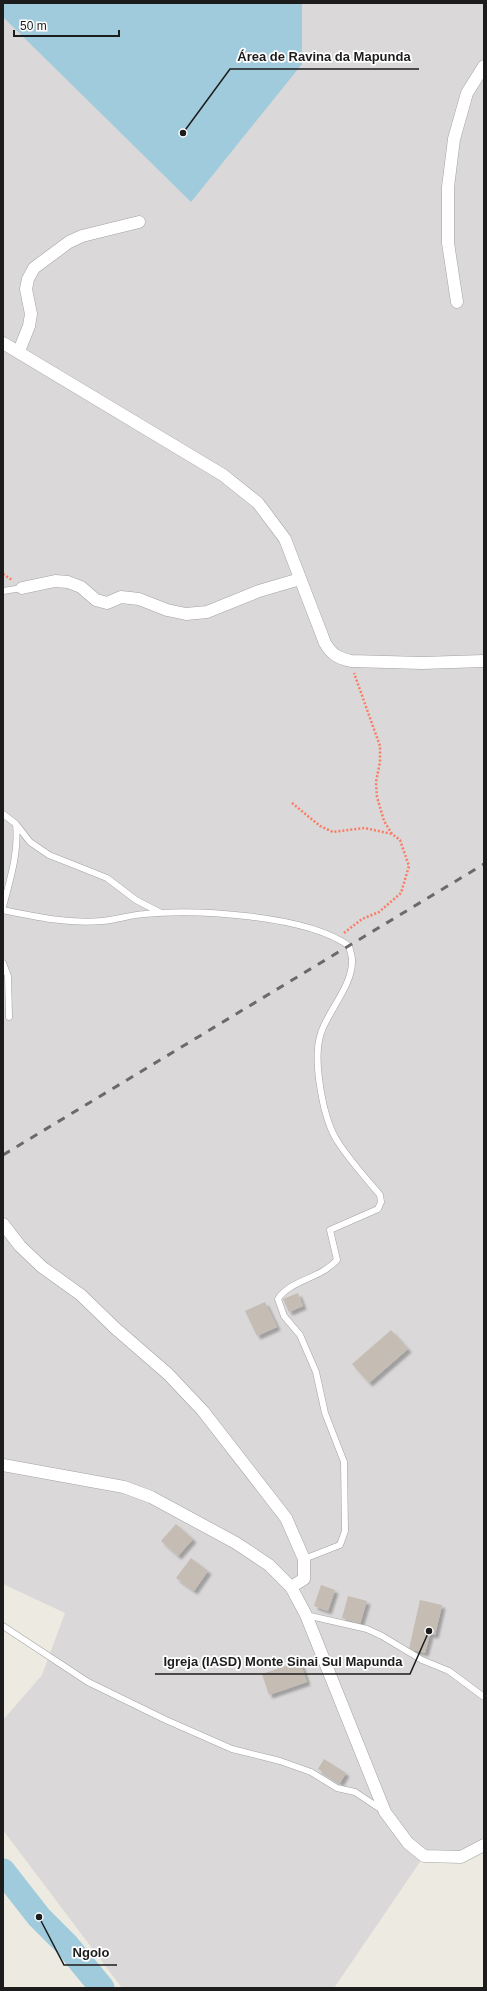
<svg xmlns="http://www.w3.org/2000/svg" width="487" height="1991" font-family="Helvetica,sans-serif">
  <style>
    .residential { fill: #dad8d8 }
    .water { fill: #a0cbdc }
    .lines { fill: none; stroke-linecap: round; stroke-linejoin: round }
    .river { stroke: #a0cbdc; stroke-width: 25 }
    .building { fill: #c5bcb4; filter: url(#shadow) }
    .service-casing { stroke: #a3a3a3; stroke-width: 7 }
    .minor-casing { stroke: #a3a3a3; stroke-width: 13 }
    .path { stroke: #fb7c64; stroke-width: 2.5; stroke-dasharray: 2 2; stroke-linecap: butt }
    .service { stroke: #fff; stroke-width: 6 }
    .minor { stroke: #fff; stroke-width: 12 }
    .rail { stroke: #6a6a6a; stroke-width: 3; stroke-dasharray: 8 8; stroke-linecap: butt }
    .leader { fill: none; stroke: #1c1c1c; stroke-width: 1.5 }
    .callout-dot { fill: #1c1c1c; stroke: #fff; stroke-width: 1.5 }
    .callout-label { font-size: 13px; text-anchor: middle; font-weight: bold; fill: #1c1c1c; stroke: #fff; stroke-width: 3.5; stroke-linejoin: round; paint-order: stroke }
  </style>
  <defs>
    <filter id="shadow"><feDropShadow dx="3.5" dy="3.5" stdDeviation="1" flood-color="#0004"/></filter>
  </defs>
  <rect width="100%" height="100%" fill="#edeae1"/>
  <path class="residential" d="M3,3H484V1845L461,1857L424,1856L334,1988H122L3,1830V1720L42,1675L65,1613L3,1584Z"/>
  <path class="water" d="M3,3H302V64L191,202L3,17Z"/>
  <g class="lines">
    <path class="river" d="M3,1871L39,1917L66,1944L102,1988"/>
  </g>
  <path class="building" d="M298,1293L303,1306L289,1312L283,1299Z
    M265,1302L277,1327L257,1336L245,1311Z
    M391,1330L408,1349L369,1383L352,1364Z
    M176,1524L193,1539L178,1556L161,1541Z
    M191,1558L208,1571L194,1591L176,1578Z
    M321,1585L335,1590L328,1611L314,1606Z
    M348,1596L367,1601L360,1624L342,1618Z
    M420,1600L442,1605L435,1635L430,1634L425,1653L409,1649Z
    M300,1661L307,1682L269,1695L262,1674Z
    M324,1759L346,1773L340,1783L318,1769Z"/>
  <g class="lines">
    <defs>
      <path id="service" d="M3,591L22,588
        M3,814L16,824L30,842L49,855L107,878L136,900L161,913
        M3,907C10,879 19,853 16,824
        M3,910C36,917 69,924 102,921C116,920 130,915 144,914C196,909 307,915 349,946C350,950 352,956 352,960C353,985 328,1011 321,1033C312,1059 323,1120 338,1142C350,1161 366,1178 380,1195L381,1202L378,1209L330,1230L337,1260C320,1279 290,1280 278,1299L284,1316L300,1335L316,1372L325,1413L344,1462L345,1531L340,1545L304,1559
        M3,963L8,976L9,1017
        M306,1615L367,1629L382,1636L422,1660L449,1671L484,1697
        M3,1626L88,1682L166,1720L232,1749L280,1761L311,1772L337,1788L355,1792L382,1810"/>
      <path id="minor" d="M457,302L448,243V187L454,139L467,93L484,66
        M3,343L223,475L258,503L285,539L325,643C332,655 338,658 351,661L422,663L484,661
        M19,351L29,326L31,314L26,289L28,279L34,268L69,242L82,236L139,222
        M22,588L55,581L68,582L81,587L96,600L107,603L121,597L139,599L167,610L186,614L207,612L259,591L300,579
        M3,1224L20,1246L42,1267L81,1295L115,1328L168,1374L203,1411L286,1518L304,1559V1579L291,1587
        M3,1465L124,1487L151,1497L236,1543L269,1565L291,1587L306,1615L385,1812L408,1843L424,1856L461,1857L484,1845"/>
    </defs>
    <use href="#service" class="service-casing"/>
    <use href="#minor" class="minor-casing"/>
    <path class="path" d="M3,574L12,580
      M292,803L320,826L333,832L365,828L392,834
      M344,933L362,919L379,912L401,893L409,866L400,840L392,834L384,821L377,797L376,782L380,762V746L354,673"/>
    <use href="#service" class="service"/>
    <use href="#minor" class="minor"/>
    <path class="rail" d="M3,1155L484,864"/>
  </g>
  <path class="leader" d="M183 133L230 69H419M429 1631L410 1674H155M39 1917L64 1965H117"/>
  <g class="callout-dot">
    <circle cx="183" cy="133" r="4"/>
    <circle cx="429" cy="1631" r="4"/>
    <circle cx="39" cy="1917" r="4"/>
  </g>
  <g class="callout-label">
    <text x="324" y="61">Área de Ravina da Mapunda</text>
    <text x="283" y="1666">Igreja (IASD) Monte Sinai Sul Mapunda</text>
    <text x="91" y="1957">Ngolo</text>
  </g>
  <rect width="487" height="1991" fill="none" stroke="#1c1c1c" stroke-width="8"/>
  <path d="M14 30v6h105v-6" fill="none" stroke="#1c1c1c" stroke-width="2"/>
  <text x="20" y="30" font-size="12" fill="#1c1c1c" stroke="#ffffff" stroke-width="3" paint-order="stroke">50 m</text>
</svg>
